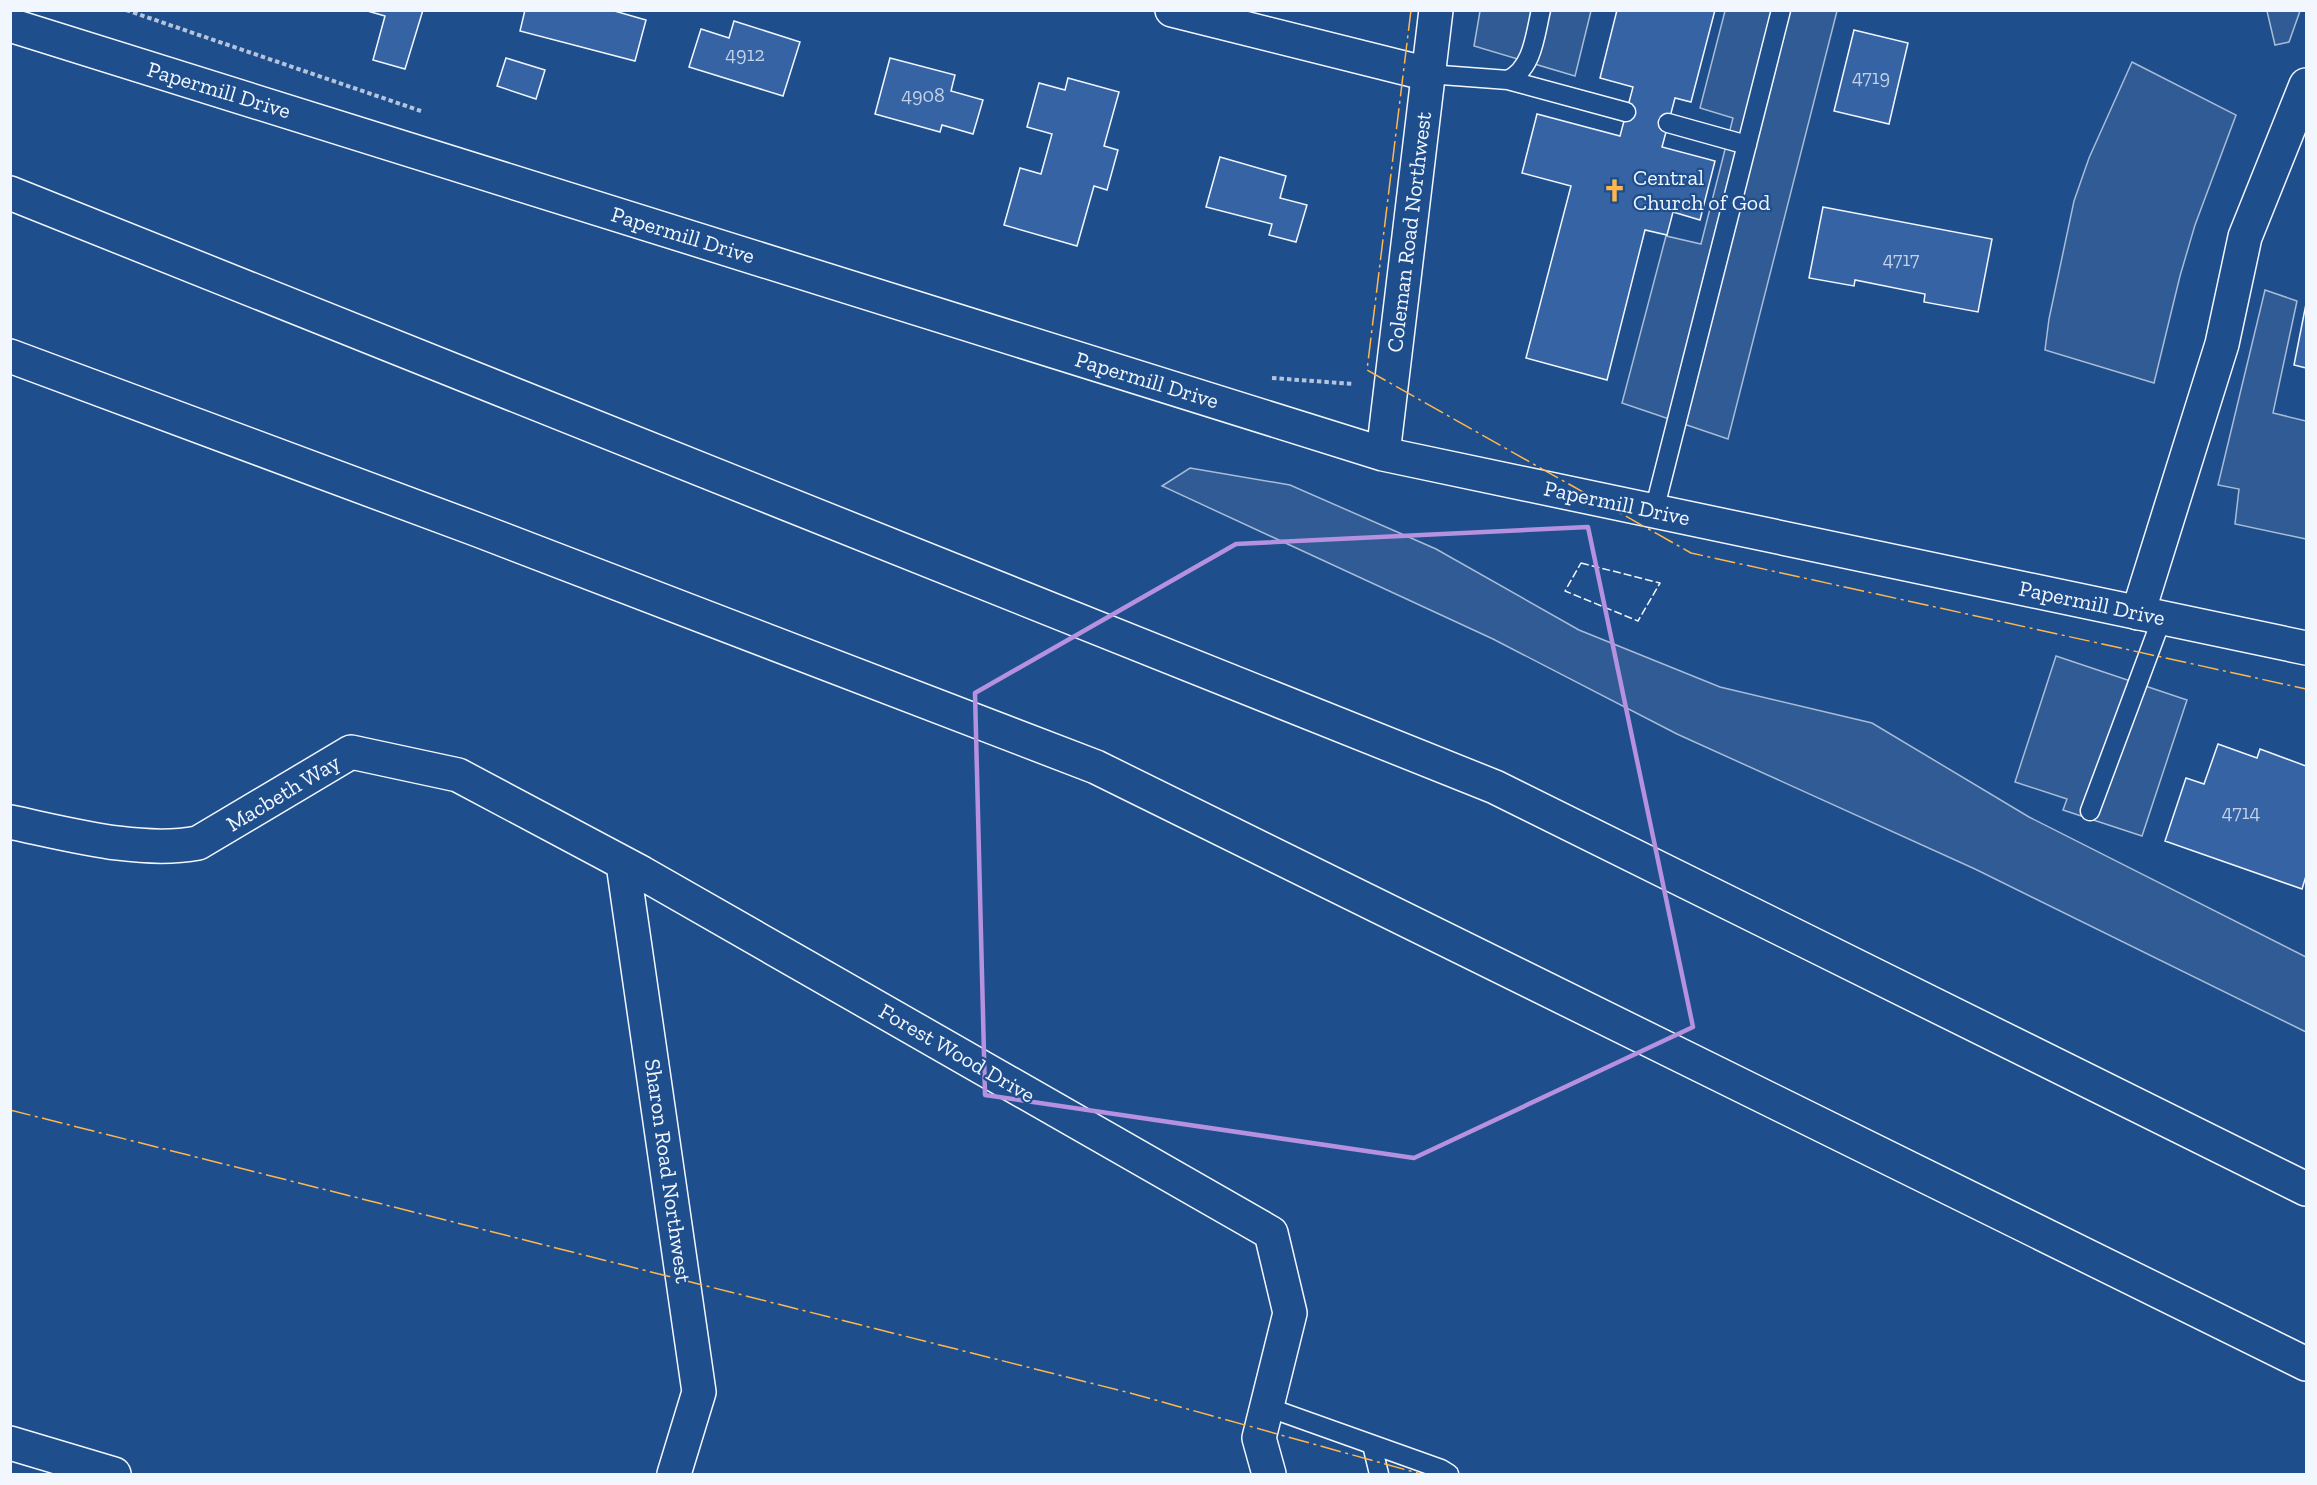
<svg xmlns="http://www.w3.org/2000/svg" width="2317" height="1485" font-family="'Zilla Slab',serif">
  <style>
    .built { fill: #305b95; stroke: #a8bbd7; stroke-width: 1.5 }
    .building { fill: #3563a3; stroke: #f2f6ff; stroke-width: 1.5 }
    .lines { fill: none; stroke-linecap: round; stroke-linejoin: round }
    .lane-casing { stroke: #f2f6ff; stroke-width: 21 }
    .street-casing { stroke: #f2f6ff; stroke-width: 36 }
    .secondary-casing { stroke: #f2f6ff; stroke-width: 36 }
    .highway-casing { stroke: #f2f6ff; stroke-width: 36 }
    .path { stroke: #b3c4dc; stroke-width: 4; stroke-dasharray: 4.5 3; stroke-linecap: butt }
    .lane { stroke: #1f4e8c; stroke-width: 18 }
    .street { stroke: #1f4e8c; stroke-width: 33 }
    .secondary { stroke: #1f4e8c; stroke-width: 33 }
    .highway { stroke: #1f4e8c; stroke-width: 33 }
    .fence { stroke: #f2f6ff; stroke-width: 1.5; stroke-dasharray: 8 3; stroke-linecap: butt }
    .power { stroke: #ffb74d; stroke-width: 1.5; stroke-dasharray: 21 4.5 3 4.5; stroke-linecap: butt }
    .marked { fill: none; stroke: #b691df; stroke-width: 4.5; stroke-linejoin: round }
    .labels { text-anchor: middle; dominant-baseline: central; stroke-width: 4.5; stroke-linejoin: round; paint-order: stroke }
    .number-label { font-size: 20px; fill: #c3d1e8 }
    .street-label { font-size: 22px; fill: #f2f6ff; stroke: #1f4e8c }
    .poi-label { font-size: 22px; fill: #f2f6ff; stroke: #1f4e8c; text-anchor: start }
  </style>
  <rect width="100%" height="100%" fill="#1f4e8c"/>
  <path class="built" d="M1480,11H1591L1575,76L1474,46Z
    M1725,11H1837L1728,439L1622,403L1666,236L1701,244L1733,118L1700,108Z
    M2267,11H2300L2289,42L2275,45Z
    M2132,62L2236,115L2195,225L2180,276L2154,383L2045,350L2049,319L2074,201L2089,158Z
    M2265,290L2297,301L2273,413L2306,421V539L2235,524L2239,489L2218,485Z
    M1190,468L1290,485L1436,549L1579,630L1720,687L1872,723L2029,817L2306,957V1032L1975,869L1677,734L1493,639L1162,486Z
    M2056,656L2187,700L2142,836L2063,810L2067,799L2015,782Z"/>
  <path class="building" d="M364,10H423L405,69L373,60L385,16Z
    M525,10H611L646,20L635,61L520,31Z
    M1617,10H1715L1691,102L1675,98L1662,147L1715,161L1700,220L1673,212L1667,235L1645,230L1607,380L1526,358L1571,186L1522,173L1537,114L1620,136L1633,87L1600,78Z
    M734,21L800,42L783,96L689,67L701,29L729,38Z
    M1854,30L1908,43L1889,124L1834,111Z
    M506,58L545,70L536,99L497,86Z
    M890,58L955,75L951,91L983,100L973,134L942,125L940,132L875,114Z
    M1068,78L1119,92L1104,146L1118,150L1107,190L1094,186L1077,246L1004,225L1020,168L1041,174L1052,134L1027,127L1039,83L1065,90Z
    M1220,157L1286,176L1280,198L1307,205L1296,242L1269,235L1272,224L1206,207Z
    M1823,207L1992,239L1978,312L1924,302L1925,294L1855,280L1854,286L1809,278Z
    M2306,304V368L2294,365Z
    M2218,744L2257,758L2260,749L2306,766V876L2302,889L2165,841L2186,778L2204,784Z"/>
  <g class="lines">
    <defs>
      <path id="lane" d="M1428,74L1508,80C1533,68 1535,35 1541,10
        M1508,80L1626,112
        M1668,123L1747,145
        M1654,511L1781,10
        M2090,811L2162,618
        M1267,1407L1441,1469L1449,1474
        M1372,1445L1379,1474"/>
      <path id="street" d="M1172,10L1428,74
        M2138,613L2222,344L2245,237L2306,85
        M10,822C68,834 140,854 198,843L351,752L458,775L642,873L1271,1233L1290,1313L1259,1438L1269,1474
        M623,864L699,1392L674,1474
        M10,1443L114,1474"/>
      <path id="secondary" d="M10,25L1383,454L2306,648
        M1383,454L1436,10"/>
      <path id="highway" d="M10,193L1495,787L2306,1189
        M10,356L478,530L1096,767L2306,1364"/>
    </defs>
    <use href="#lane" class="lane-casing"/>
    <use href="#street" class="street-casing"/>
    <use href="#secondary" class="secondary-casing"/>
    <use href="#highway" class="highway-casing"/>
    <path class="path" d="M126,10L421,111
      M1272,378L1354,384"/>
    <use href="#lane" class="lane"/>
    <use href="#street" class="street"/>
    <use href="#secondary" class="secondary"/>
    <use href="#highway" class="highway"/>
    <path class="fence" d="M1581,563L1660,583L1638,621L1565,591Z"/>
    <path class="power" d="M1411,10L1367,370L1691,553L2306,689
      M10,1110L1130,1393L1421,1474"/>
  </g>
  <path class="marked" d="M1588,527L1693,1027L1414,1158L985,1095L975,693L1236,544Z"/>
  <defs>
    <symbol id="church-bare" viewBox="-9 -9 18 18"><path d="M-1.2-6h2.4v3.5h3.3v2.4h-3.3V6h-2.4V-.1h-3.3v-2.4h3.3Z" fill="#ffb74d" stroke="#1f4e8c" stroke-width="2.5" paint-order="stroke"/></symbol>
  </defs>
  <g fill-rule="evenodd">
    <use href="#church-bare" x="1598" y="174" width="33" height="33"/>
  </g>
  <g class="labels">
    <g class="number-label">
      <text x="745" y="54">4912</text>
      <text x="1871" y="77">4719</text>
      <text x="923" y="95">4908</text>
      <text x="1901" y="259">4717</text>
      <text x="2241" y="812">4714</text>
    </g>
    <g class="street-label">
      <text transform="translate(219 90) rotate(17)">Papermill Drive</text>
      <text transform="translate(1409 232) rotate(-83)">Coleman Road Northwest</text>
      <text transform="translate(683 235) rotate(17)">Papermill Drive</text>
      <text transform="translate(1147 380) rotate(17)">Papermill Drive</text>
      <text transform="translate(1617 503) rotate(12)">Papermill Drive</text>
      <text transform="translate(2092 603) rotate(12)">Papermill Drive</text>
      <text transform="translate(283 793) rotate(-31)">Macbeth Way</text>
      <text transform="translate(957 1053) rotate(30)">Forest Wood Drive</text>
      <text transform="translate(668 1171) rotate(82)">Sharon Road Northwest</text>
    </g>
    <g class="poi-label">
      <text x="1633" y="177">Central<tspan x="1633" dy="25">Church of God</tspan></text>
    </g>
  </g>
  <rect width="2317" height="1485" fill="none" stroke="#f2f6ff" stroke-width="24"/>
</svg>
